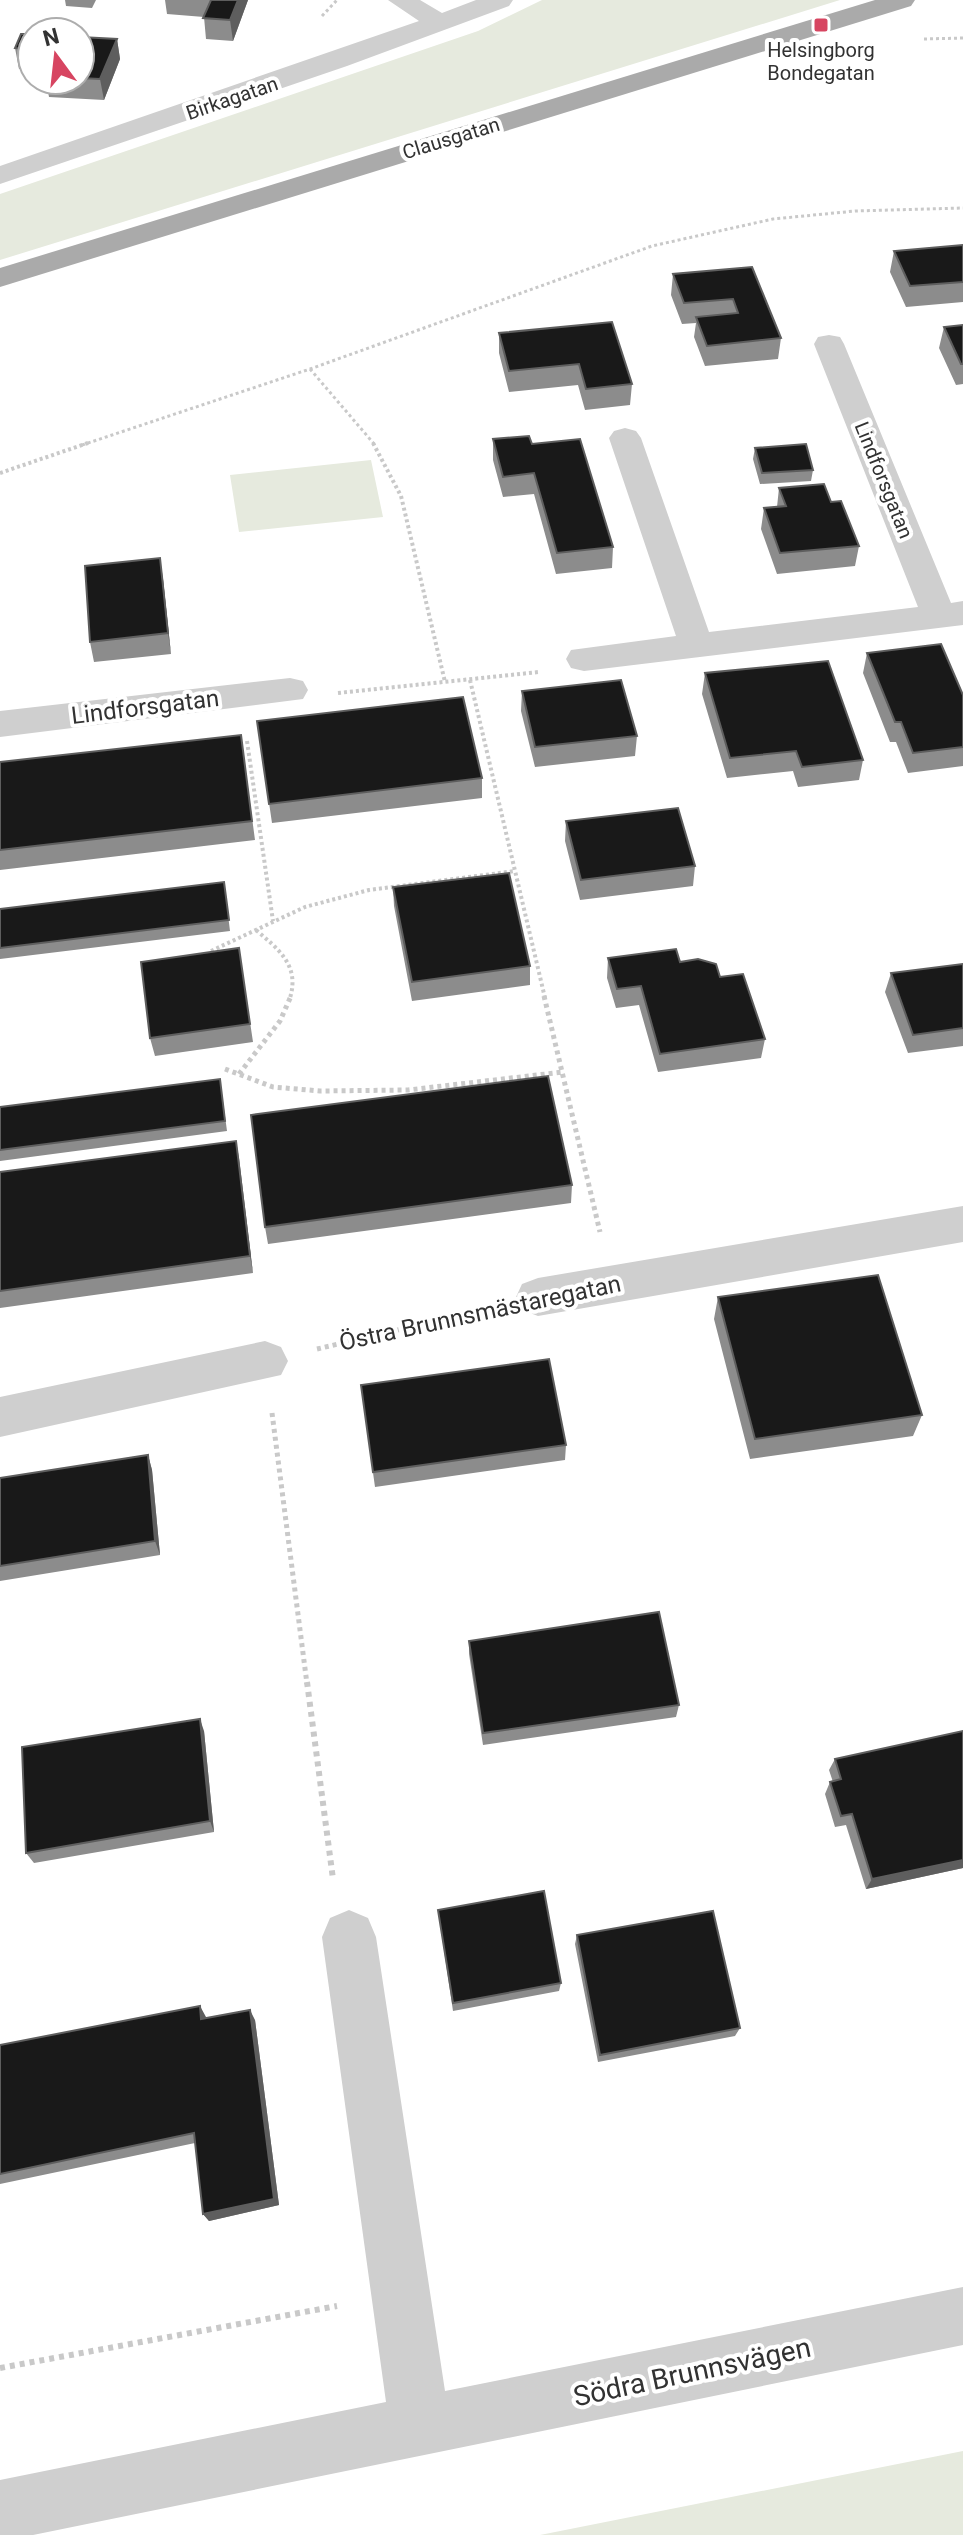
<svg xmlns="http://www.w3.org/2000/svg" width="963" height="2535" font-family="Roboto,sans-serif">
  <style>
    .green { fill: #e6eade }
    .lines { fill: none; stroke-linecap: round; stroke-linejoin: round }
    .path-far3 { stroke: #c9c9c9; stroke-width: 3; stroke-dasharray: 3 3; stroke-linecap: butt }
    .path-far2 { stroke: #c9c9c9; stroke-width: 4; stroke-dasharray: 3 3; stroke-linecap: butt }
    .path-far1 { stroke: #c9c9c9; stroke-width: 5; stroke-dasharray: 4 4; stroke-linecap: butt }
    .path { stroke: #c9c9c9; stroke-width: 6; stroke-dasharray: 5 5; stroke-linecap: butt }
    .minor { fill: #cfcfcf; fill-rule: evenodd }
    .major { fill: #aaa; fill-rule: evenodd }
    .wall { fill: #8c8c8c }
    .shaded-wall { fill: #5e5e5e }
    .building { fill: #191919; stroke: #5e5e5e; stroke-width: 2 }
    .poi-dot { fill: #d74561; stroke: #fff; stroke-width: 3 }
    .labels { text-anchor: middle; dominant-baseline: central; stroke-width: 8; stroke-linejoin: round; paint-order: stroke }
    .far-poi-label { font-size: 20px; fill: #323232; stroke: #fff }
    .far-street-label { font-size: 20px; fill: #323232; stroke: #fff }
    .street-label { font-size: 24px; fill: #323232; stroke: #fff }
    .near-street-label { font-size: 28px; fill: #323232; stroke: #fff }
  </style>
  <rect width="100%" height="100%" fill="#fff"/>
  <path class="green" d="M542,0H840L0,260V194L478,31Z
    M371,460L383,517L239,532L230,475Z
    M963,2451V2535H540Z"/>
  <g class="lines">
    <path class="path-far3" d="M322,16L337,0
      M924,39L963,38
      M310,369L375,445
      M82,445L310,369L652,246L773,219L855,211L963,208"/>
    <path class="path-far2" d="M373,443L401,496L445,682
      M0,473L88,443
      M470,680L545,998
      M338,693L539,672
      M247,741L273,921
      M256,930C278,949 300,965 290,998
      M211,951L305,907L369,890L515,871"/>
    <path class="path-far1" d="M544,996L600,1232
      M225,1069L273,1087L320,1091L408,1090L563,1072
      M239,1074L280,1021L291,996
      M317,1349L487,1309
      M272,1413L307,1684"/>
    <path class="path" d="M307,1682L333,1879
      M0,2368L337,2306"/>
    <path class="minor" d="M388,0H420L442,13L476,0H513L509,6L347,66L0,184V166L419,21Z
      M829,335L840,337L844,344L951,603L963,601V625L584,671L571,668L566,659L571,650L676,636L609,438L614,431L625,428L636,431L641,438L709,632L918,607L814,344L818,337Z
      M290,678L303,681L308,690L303,699L0,737V711Z
      M963,1206V1242L538,1316L522,1310L516,1297L522,1284L538,1278Z
      M265,1341L281,1347L288,1361L281,1375L0,1437V1397Z
      M349,1910L368,1918L376,1937L445,2391L963,2287V2345L33,2535H0V2480L386,2402L322,1937L330,1918Z"/>
    <path class="major" d="M875,0H915L911,6L0,287V268Z"/>
  </g>
  <path class="wall" d="M65,0H96L92,8L66,6Z
    M165,0H248L233,41L206,39L204,17L167,14Z
    M32,34V69H19L15,48Z
    M80,37L117,39L120,59L104,100L49,97L46,80H80Z
    M963,245V302L906,307L890,272L894,251Z
    M752,267L781,338L778,359L705,366L694,337L696,323L682,324L671,295L673,274Z
    M963,325V384L956,385L939,348L944,327Z
    M499,333L632,384L630,405L585,410L578,385L509,392L499,353Z
    M493,439L532,444L613,547L612,568L556,574L534,494L503,497L493,460Z
    M755,448L813,470L811,481L760,484L753,459Z
    M779,488L831,502L859,546L855,566L777,574L761,529L764,508L777,507Z
    M163,579L171,654L94,662L90,642Z
    M867,653L963,695V766L908,773L896,742H890L863,673Z
    M705,673L863,760L859,780L798,787L793,771L727,778L702,694Z
    M522,691L637,736L635,756L535,767L521,711Z
    M257,721L482,778V798L272,823Z
    M241,735L255,840L0,870V762Z
    M566,821L695,866L693,886L580,900L565,841Z
    M224,882L230,931L0,959V909Z
    M393,887L530,966V985L412,1001L394,906Z
    M239,948L253,1042L155,1056L150,1038Z
    M608,958L680,962L720,977L765,1039L761,1058L658,1072L639,1005L616,1008L607,978Z
    M963,964V1046L908,1053L885,992L891,973Z
    M220,1079L227,1131L0,1161V1107Z
    M236,1141L253,1273L0,1308V1172Z
    M572,1185L571,1203L268,1244L265,1227Z
    M718,1297L922,1415L913,1436L750,1459L714,1319Z
    M363,1401L566,1445L565,1460L375,1487Z
    M148,1455L152,1470L160,1555L0,1581V1478Z
    M469,1641L679,1705L676,1717L483,1745L469,1654Z
    M204,1731L214,1832L34,1863L26,1853Z
    M835,1759L963,1868L866,1889L846,1825L835,1827L825,1794L830,1782H833L829,1770Z
    M438,1910L561,1983L559,1991L453,2011Z
    M577,1935L740,2028L735,2036L598,2062L575,1944Z
    M206,2017V2018L255,2020L279,2205L209,2221L203,2214L195,2143L0,2184V2045Z"/>
  <path class="shaded-wall" d="M238,0H248L233,41L230,20Z
    M117,39L120,59L104,100L100,79Z
    M160,558L163,579L171,654L168,633Z
    M236,1141L239,1158L253,1273L250,1256Z
    M148,1455L152,1470L160,1555L155,1541Z
    M200,1719L204,1731L214,1832L210,1821Z
    M963,1860V1868L866,1889L872,1879Z
    M200,2006L206,2017L207,2029L201,2019Z
    M250,2010L255,2020L279,2205L209,2221L203,2214Z"/>
  <path class="building" d="M211,0H238L230,20L203,18Z
    M21,34H32V49L15,48Z
    M80,37L117,39L100,79L80,78Z
    M963,245V282L910,286L894,251Z
    M752,267L781,338L707,346L696,317L738,313L733,299L684,303L673,274Z
    M612,322L632,384L586,389L579,364L509,371L499,333Z
    M963,325V364H961L944,327Z
    M529,436L532,444L580,439L613,547L557,553L534,473L503,477L493,439Z
    M806,444L813,470L762,473L755,448Z
    M824,484L831,502L841,501L859,546L780,553L764,508L786,506L779,488Z
    M160,558L168,633L90,642L85,566Z
    M941,644L963,695V747L913,753L901,722H895L867,653Z
    M828,661L863,760L802,767L796,751L730,758L705,673Z
    M621,680L637,736L535,747L522,691Z
    M463,697L482,778L269,804L257,721Z
    M241,735L252,821L0,850V762Z
    M678,808L695,866L581,880L566,821Z
    M509,873L530,966L412,982L393,887Z
    M224,882L229,920L0,948V909Z
    M239,948L250,1024L150,1038L141,962Z
    M676,949L680,962L698,959L716,964L720,977L743,974L765,1039L660,1054L641,986L617,989L608,958Z
    M963,964V1028L913,1035L891,973Z
    M548,1076L572,1185L265,1227L251,1115Z
    M220,1079L225,1121L0,1150V1107Z
    M236,1141L250,1256L0,1291V1172Z
    M878,1275L922,1415L755,1439L718,1297Z
    M549,1359L566,1445L373,1472L361,1385Z
    M148,1455L155,1541L0,1566V1478Z
    M659,1612L679,1705L483,1733L469,1641Z
    M200,1719L210,1821L26,1853L22,1747Z
    M963,1731V1860L872,1879L852,1814L841,1816L830,1782L841,1779L835,1759Z
    M544,1891L561,1983L453,2003L438,1910Z
    M713,1911L740,2028L600,2055L577,1935Z
    M200,2006L201,2019L250,2010L274,2199L203,2214L194,2133L0,2174V2045Z"/>
  <rect class="poi-dot" x="813" y="17" width="16" height="16" rx="4"/>
  <g class="labels">
    <g class="far-poi-label">
      <text x="821" y="50">Helsingborg<tspan x="821" dy="23">Bondegatan</tspan></text>
    </g>
    <g class="far-street-label">
      <text transform="translate(232 98) rotate(-19)">Birkagatan</text>
      <text transform="translate(451 138) rotate(-17)">Clausgatan</text>
      <text transform="translate(884 480) rotate(68)">Lindforsgatan</text>
    </g>
    <g class="street-label">
      <text transform="translate(145 707) rotate(-7)">Lindforsgatan</text>
      <text transform="translate(480 1313) rotate(-12)">Östra Brunnsmästaregatan</text>
    </g>
    <g class="near-street-label">
      <text transform="translate(692 2372) rotate(-12)">Södra Brunnsvägen</text>
    </g>
  </g>
  <g transform="translate(56 56) rotate(345)"><circle r="38" fill="#ffffff" stroke="#adadad" stroke-width="2"/>
  <path d="M0-6L14 30L0 20L-14 30Z" fill="#d74561"/>
  <text y="-12" font-size="22" font-weight="bold" text-anchor="middle" fill="#323232">N</text>
  </g>
</svg>
